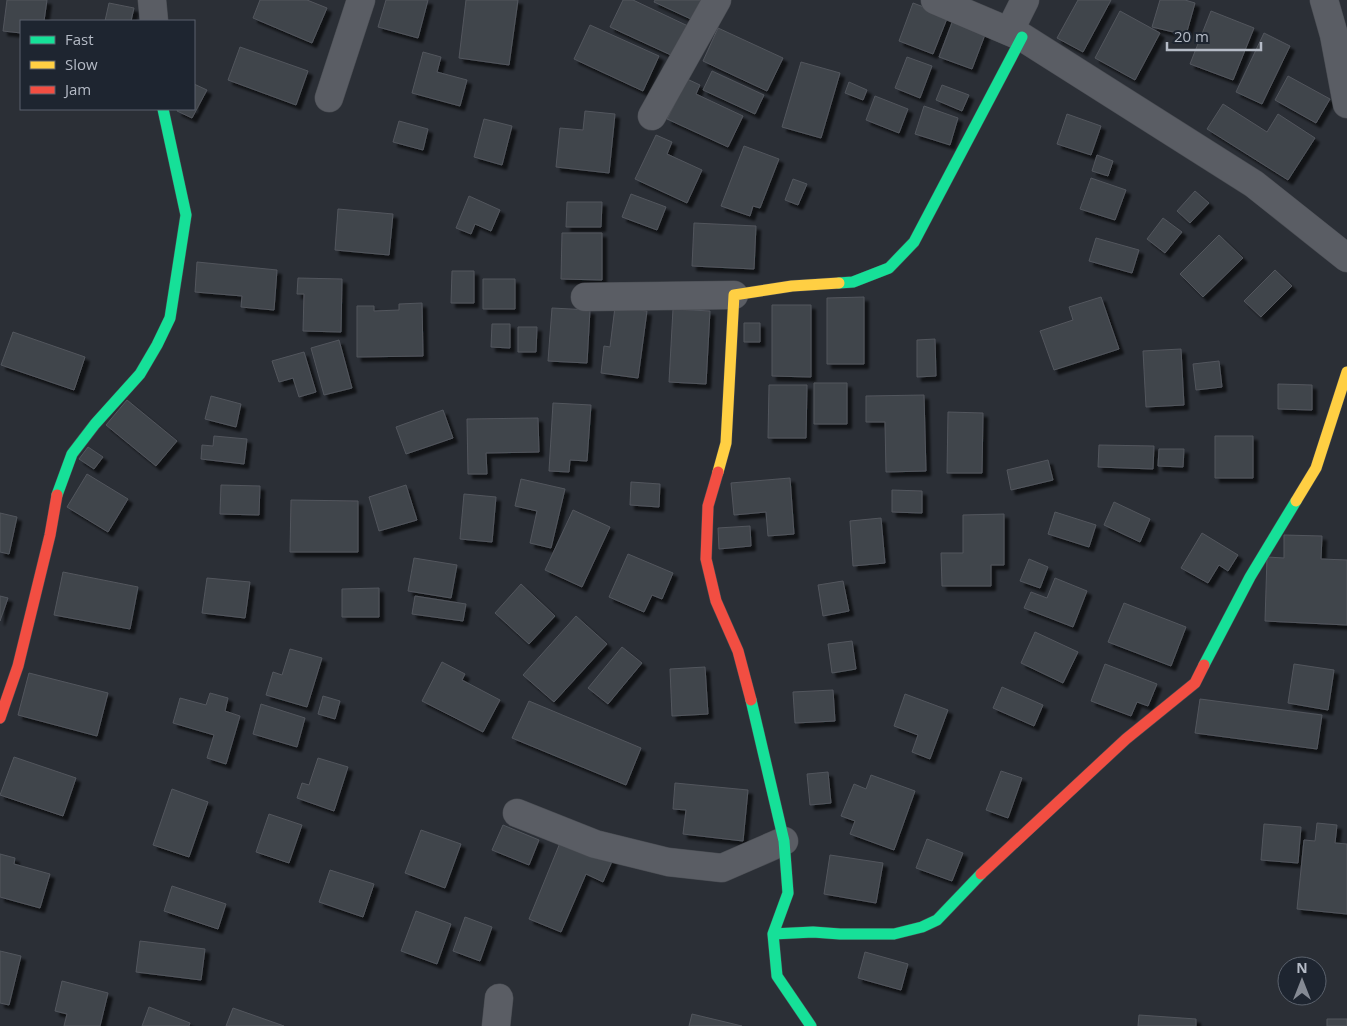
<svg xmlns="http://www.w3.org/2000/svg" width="1347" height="1026" font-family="'Open Sans',sans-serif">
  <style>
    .building { fill: #41444b; stroke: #52565d; filter: url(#shadow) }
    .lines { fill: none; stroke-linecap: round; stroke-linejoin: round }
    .street-casing { stroke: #484b51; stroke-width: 29 }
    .fast-casing { stroke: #484b51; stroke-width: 12 }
    .slow-casing { stroke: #484b51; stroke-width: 12 }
    .jam-casing { stroke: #484b51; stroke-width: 12 }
    .street { stroke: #5a5d64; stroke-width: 28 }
    .fast { stroke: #16e098; stroke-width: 11 }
    .slow { stroke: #ffcf43; stroke-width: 11 }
    .jam { stroke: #f24e42; stroke-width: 11 }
  </style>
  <defs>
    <filter id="shadow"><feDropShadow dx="4.5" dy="4.5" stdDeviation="1" flood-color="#0009"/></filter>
  </defs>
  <rect width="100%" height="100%" fill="#2b2f36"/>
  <path class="building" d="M7,0H47L44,21H21V33L3,31Z
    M260,0H307L327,8L312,43L253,18Z
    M386,0H428L418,38L378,27Z
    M466,0H518L509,65L459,58Z
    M623,0H633L688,26L673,56L610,27Z
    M655,0H702L693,20L654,2Z
    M1078,0H1111L1083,52L1057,38Z
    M1160,0H1185L1195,3L1186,35L1152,27Z
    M109,3L134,8L131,21H105Z
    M913,3L948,16L933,54L899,41Z
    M1120,11L1160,33L1135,80L1095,58Z
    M1211,11L1254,28L1233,80L1190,64Z
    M953,20L986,32L972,69L939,57Z
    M590,25L659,56L643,91L574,59Z
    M718,28L783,58L767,91L703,61Z
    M1264,33L1290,46L1262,104L1236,92Z
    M240,47L308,71L296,105L228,80Z
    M423,52L441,57L437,72L467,80L460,106L412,93Z
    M907,57L932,66L920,98L895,88Z
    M801,62L840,73L821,138L782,127Z
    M712,71L764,95L755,114L703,90Z
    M1288,76L1330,99L1316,123L1275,100Z
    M687,79L700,85L696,94L743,116L728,147L667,119Z
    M849,82L867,90L863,100L845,93Z
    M194,84L207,90L192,118L177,111L178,109H194Z
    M942,85L969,95L962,111L936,100Z
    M875,96L908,109L899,133L866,120Z
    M1223,104L1267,132L1278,114L1315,138L1288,180L1207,129Z
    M924,106L958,118L950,145L915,134Z
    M585,111L615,114L609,173L556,167L560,128L583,130Z
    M1067,114L1101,126L1091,155L1057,144Z
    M484,119L512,126L502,165L474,157Z
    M399,121L428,129L423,150L393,142Z
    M656,135L672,142L667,154L702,170L687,203L635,179Z
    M744,146L779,159L760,208L753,206L750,216L721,206Z
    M1097,155L1113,161L1108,176L1092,171Z
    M1091,178L1126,190L1115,220L1080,209Z
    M793,179L807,184L798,205L785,200Z
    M1195,191L1209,203L1190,223L1177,211Z
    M631,194L666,207L657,230L622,217Z
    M469,196L500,210L491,231L475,224L471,234L456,228Z
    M567,202H602L601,227H566Z
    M338,209L393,214L389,255L335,250Z
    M1163,218L1182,232L1165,253L1147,239Z
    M694,223L756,226L754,269L692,266Z
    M562,233H602V280L561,279Z
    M1219,235L1243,258L1203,297L1180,274Z
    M1096,238L1139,250L1132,273L1089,261Z
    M197,262L277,270L274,310L241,307L242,296L195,292Z
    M1275,270L1292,286L1261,317L1244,301Z
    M452,271H474V303H451Z
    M298,278L342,279L341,332L303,331L304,294H297Z
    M483,279H515V309H483Z
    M864,297V364H827V298Z
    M1101,297L1119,349L1054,370L1040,331L1073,320L1069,307Z
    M422,303L423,356L357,357V306H374V311L399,310V304Z
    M772,305H811V377L772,376Z
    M615,307L647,311L638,378L601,373L604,346L610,347Z
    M552,308L590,310L587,363L548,361Z
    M673,309L710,311L706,384L669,382Z
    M744,323H760V342H744Z
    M492,324H510V348L491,347Z
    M518,327H537L536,352H518Z
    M13,332L85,357L74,390L1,365Z
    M935,339L936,376L917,377V340Z
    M339,340L352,388L324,395L311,348Z
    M1181,349L1184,405L1146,407L1143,351Z
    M304,352L316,392L299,397L293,378L279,382L272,361Z
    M1219,361L1222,387L1196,390L1193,364Z
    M814,383H847V424H814Z
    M1278,384L1312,385V410L1278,409Z
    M769,385H807L806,438H768Z
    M924,395L926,471L886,472L885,422H866V396Z
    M211,396L241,404L236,427L205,419Z
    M127,400L177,441L156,466L106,425Z
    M553,403L591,405L587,461L570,460L569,472L549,471Z
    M443,410L453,438L406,454L396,427Z
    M948,412L983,413L982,473H947Z
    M538,418L539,452L486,453L487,474H468L467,419Z
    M214,436L247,439L244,464L201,459L202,445L213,446Z
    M1215,436H1253V478H1215Z
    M1099,445L1154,446L1153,469L1098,467Z
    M88,447L103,457L94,469L79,459Z
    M1159,449H1184L1183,467L1158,466Z
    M1048,460L1053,480L1011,490L1007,470Z
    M87,474L128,499L108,532L67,507Z
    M790,478L794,534L768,536L766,512L734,515L731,483Z
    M521,479L565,489L551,548L530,543L537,511L515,506Z
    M631,482L660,484L659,507L630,505Z
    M221,485L260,486L259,515L220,514Z
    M406,485L417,520L379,531L369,497Z
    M892,490L922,491V513L892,512Z
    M464,494L496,497L492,542L460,539Z
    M291,500L358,501V552H290Z
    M1114,502L1150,519L1140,542L1104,525Z
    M573,510L610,527L582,587L545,570Z
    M1055,512L1096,525L1089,547L1048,534Z
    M0,513L17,517L9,554L0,552Z
    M1004,514V565H991V586H942L941,553H963V515Z
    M881,518L885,563L853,566L850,521Z
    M750,526L751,546L719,549L718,528Z
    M1202,533L1238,555L1228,571L1219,565L1208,583L1181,568Z
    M1284,535L1322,536L1321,559L1347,560V625L1265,621L1267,557L1284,558Z
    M628,554L673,573L662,599L652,595L644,612L609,597Z
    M414,558L457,565L451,598L408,591Z
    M1029,559L1048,567L1040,588L1020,581Z
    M63,572L138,587L130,629L54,615Z
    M207,578L250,582L245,618L202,613Z
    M1055,578L1087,591L1073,627L1024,608L1031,592L1047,598Z
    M843,581L849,611L823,616L818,585Z
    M521,584L555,616L529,644L495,613Z
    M379,588V617H342V589Z
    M0,596L8,598L0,621Z
    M415,596L466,604L463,621L412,614Z
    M1124,603L1186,627L1171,666L1108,642Z
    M576,616L607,644L554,702L523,675Z
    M1035,632L1078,652L1063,683L1021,663Z
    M852,641L856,669L832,673L828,644Z
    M622,647L642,663L608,704L588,688Z
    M290,649L322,658L307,707L266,695L273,672L282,675Z
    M442,662L465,674L462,680L500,700L483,732L422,701Z
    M1105,664L1157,684L1148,706L1137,702L1131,716L1091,701Z
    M1294,664L1334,670L1328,710L1288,703Z
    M705,667L708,714L672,716L670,669Z
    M29,673L108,693L97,736L18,715Z
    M1002,687L1043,705L1034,726L993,708Z
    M833,690L835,721L795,723L793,692Z
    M210,693L228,698L225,711L240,716L226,764L207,758L214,735L173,723L180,698L206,705Z
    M905,694L948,710L930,759L912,752L918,735L894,726Z
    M323,696L340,701L335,719L318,714Z
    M1200,699L1322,715L1317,749L1195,733Z
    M529,701L641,748L626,785L512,738Z
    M261,704L305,718L297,747L253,734Z
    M14,757L76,778L63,816L0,795Z
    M318,758L348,767L334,811L297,798L302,783L309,785Z
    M1001,771L1022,778L1008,818L986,810Z
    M828,772L831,803L810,805L807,774Z
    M871,775L915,791L894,850L850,834L855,821L841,816L854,784L866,789Z
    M675,783L748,790L743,841L683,834L686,810L673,809Z
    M172,789L208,802L189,857L153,845Z
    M269,814L302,825L289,863L256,852Z
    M1317,823L1337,825L1335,843L1347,844V914L1297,909L1304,840L1315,841Z
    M1264,824L1301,827L1298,863L1261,860Z
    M503,825L539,840L529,865L492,850Z
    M421,830L461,844L445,888L405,873Z
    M562,838L613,859L603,882L586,874L561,932L529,919Z
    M927,839L963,853L952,881L916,868Z
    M0,854L15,858L14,864L50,874L40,908L0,897Z
    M830,855L883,863L876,903L824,894Z
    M330,870L374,884L363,917L319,902Z
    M172,886L226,904L218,929L164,911Z
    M416,911L451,924L437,964L401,951Z
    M465,917L492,927L480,961L453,951Z
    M140,941L205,949L201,980L136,972Z
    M0,951L21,956L9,1005L0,1003Z
    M865,952L908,964L901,990L858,978Z
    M62,981L108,993L100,1026H64L67,1014L55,1011Z
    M149,1007L190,1023L189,1026H142Z
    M233,1008L284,1026H226Z
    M692,1014L742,1026H689Z
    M1139,1015L1196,1019V1026H1138Z
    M1327,1019H1347V1026H1327Z"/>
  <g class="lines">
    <defs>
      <path id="street" d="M152,0L154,21
        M935,0L1022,37L1254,184L1347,258
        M1324,0L1334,35L1347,104
        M1010,30L1025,0
        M329,98L361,0
        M652,116L717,0
        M585,297L734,295
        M517,813L595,844L668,862L722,868L784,841
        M496,1026L499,998"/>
      <path id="fast" d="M839,283L853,282L889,268L914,242L1022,37
        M57,495L72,454L95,424L140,374L157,345L170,318L186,215L163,109
        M1204,665L1250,577L1296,501
        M751,700L784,841L788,893L773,934L777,976L811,1026
        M773,934L813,932L840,934H894L922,927L937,920L981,874"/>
      <path id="slow" d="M718,472L726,443L734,295L792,286L839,283
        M1296,501L1316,468L1347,372"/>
      <path id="jam" d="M718,472L708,506L706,559L716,601L738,651L751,700
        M0,718L18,666L50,535L57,495
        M981,874L1126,739L1195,683L1204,665"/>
    </defs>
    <use href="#street" class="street-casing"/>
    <use href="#fast" class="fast-casing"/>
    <use href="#slow" class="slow-casing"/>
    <use href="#jam" class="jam-casing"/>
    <use href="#street" class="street"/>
    <use href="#fast" class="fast"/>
    <use href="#slow" class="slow"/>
    <use href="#jam" class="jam"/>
  </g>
  <rect x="20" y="20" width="175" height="90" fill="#1e2530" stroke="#5a616c"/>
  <rect x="30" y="36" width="25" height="8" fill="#16e098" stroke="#5a616c"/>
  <text x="65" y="45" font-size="15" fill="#b5bbc6">Fast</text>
  <rect x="30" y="61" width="25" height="8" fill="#ffcf43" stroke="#5a616c"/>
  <text x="65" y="70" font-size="15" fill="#b5bbc6">Slow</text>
  <rect x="30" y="86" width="25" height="8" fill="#f24e42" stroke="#5a616c"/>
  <text x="65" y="95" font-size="15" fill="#b5bbc6">Jam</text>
  <g transform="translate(1302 981)"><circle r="24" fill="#1e2530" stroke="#5a616c"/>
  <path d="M0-4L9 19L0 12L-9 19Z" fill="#858a94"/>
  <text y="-8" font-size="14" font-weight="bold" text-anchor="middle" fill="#b5bbc6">N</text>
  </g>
  <path d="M1167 42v8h94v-8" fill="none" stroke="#b5bbc6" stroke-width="2.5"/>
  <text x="1174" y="42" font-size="15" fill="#b5bbc6" stroke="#1e2530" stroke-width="4" paint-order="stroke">20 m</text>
</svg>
